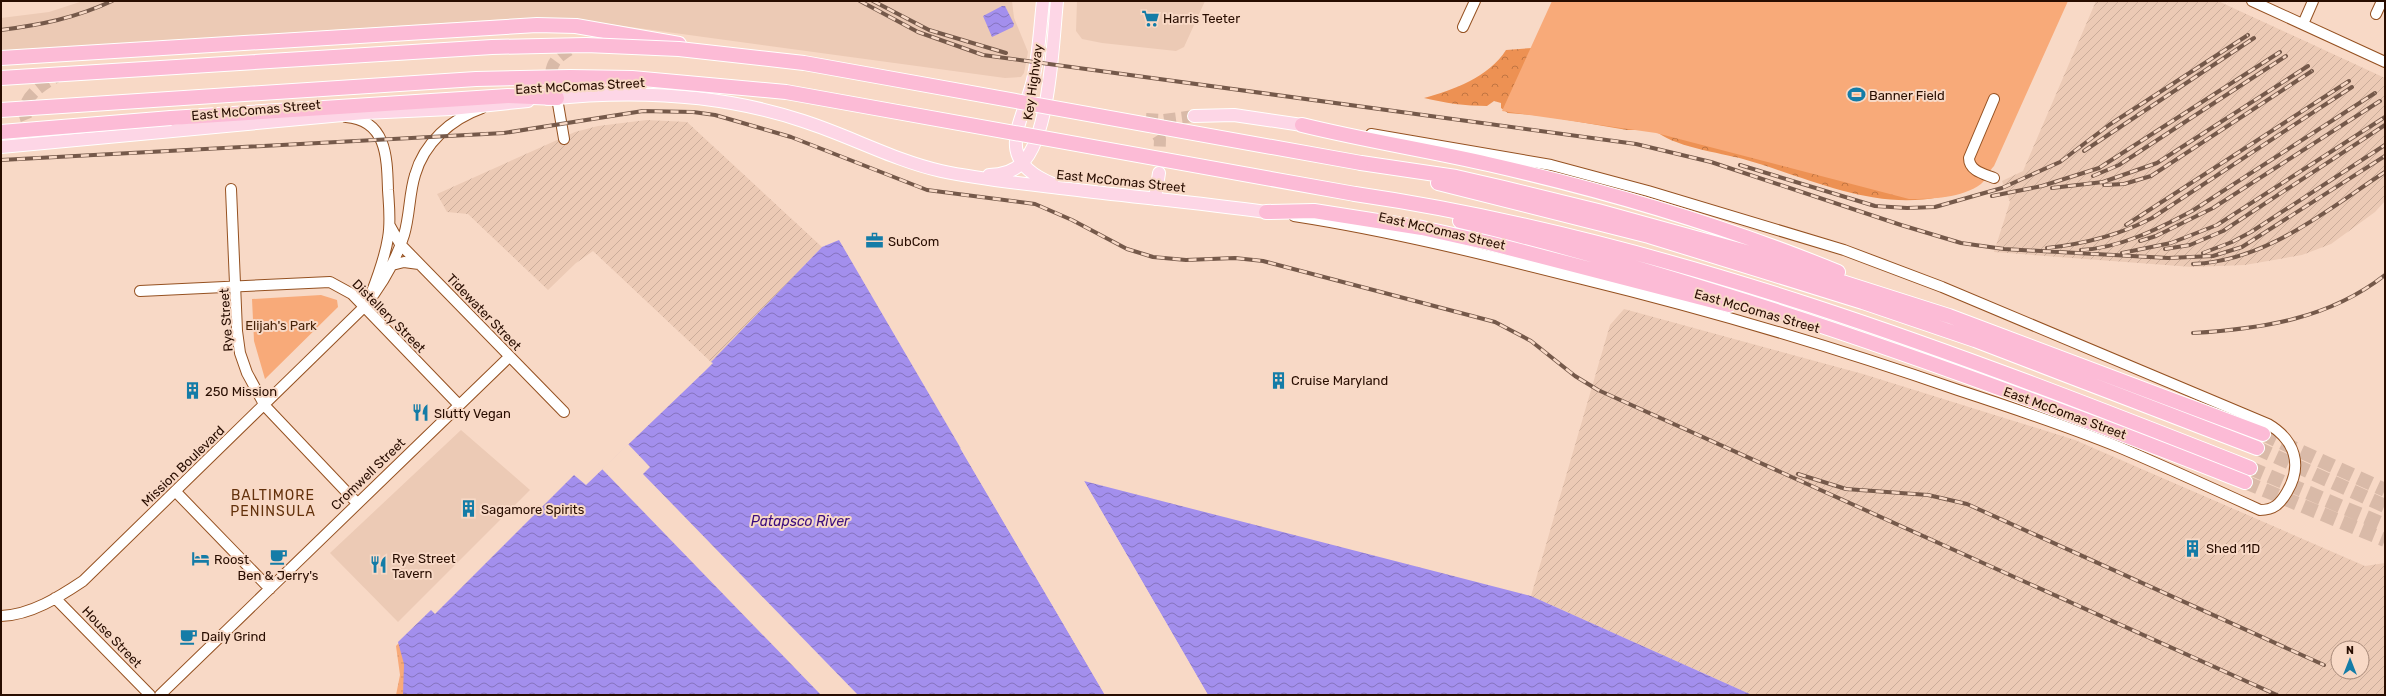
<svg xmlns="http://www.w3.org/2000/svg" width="2386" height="696" font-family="Rubik,sans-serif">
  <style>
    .built { fill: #eccab5 }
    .industrial { fill: url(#industrial-furrows); fill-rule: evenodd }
    .forest { fill: url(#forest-crowns) }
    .wetland { fill: url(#wetland-marsh) }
    .park { fill: #f8aa79 }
    .water { fill: url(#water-waves) }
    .pier { fill: #f8d9c6 }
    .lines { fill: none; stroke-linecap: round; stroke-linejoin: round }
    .major-tunnel { stroke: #d9baa8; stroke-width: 12; stroke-dasharray: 12 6; stroke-linecap: butt }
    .highway-tunnel { stroke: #d9baa8; stroke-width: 14; stroke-dasharray: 14 7; stroke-linecap: butt }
    .minor-casing { stroke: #955121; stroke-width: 12 }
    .major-casing { stroke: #fff; stroke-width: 14 }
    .highway-casing { stroke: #fff; stroke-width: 16 }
    .minor { stroke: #fff; stroke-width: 10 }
    .major { stroke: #fdd6e6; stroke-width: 12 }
    .highway { stroke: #fcbbd6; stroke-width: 14 }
    .rail-casing { stroke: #75594a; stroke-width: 4 }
    .rail { stroke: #f8d9c6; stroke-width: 2.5; stroke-dasharray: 8; stroke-linecap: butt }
    .highway-bridge-casing { stroke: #fff; stroke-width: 16; stroke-linecap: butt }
    .highway-bridge { stroke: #fcbbd6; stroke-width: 14 }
    .labels { text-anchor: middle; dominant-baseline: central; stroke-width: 4; stroke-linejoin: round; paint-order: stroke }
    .poi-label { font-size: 13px; fill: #280d00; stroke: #f8d9c6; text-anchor: start }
    .street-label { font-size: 13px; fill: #280d00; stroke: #f8d9c6 }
    .park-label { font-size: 13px; fill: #472309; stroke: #f8d9c6 }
    .neighbourhood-label { font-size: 14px; letter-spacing: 1px; fill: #64320c; stroke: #f8d9c6 }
    .water-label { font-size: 14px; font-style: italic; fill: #3b0c7d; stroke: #f8d9c6 }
  </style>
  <defs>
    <pattern id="industrial-furrows" width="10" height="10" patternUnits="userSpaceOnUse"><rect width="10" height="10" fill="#eccab5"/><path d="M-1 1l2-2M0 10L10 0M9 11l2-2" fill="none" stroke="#caac9a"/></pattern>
    <pattern id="forest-crowns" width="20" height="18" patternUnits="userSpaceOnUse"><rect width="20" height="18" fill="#ed9153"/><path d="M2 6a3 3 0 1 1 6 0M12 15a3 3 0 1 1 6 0" fill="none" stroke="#c07542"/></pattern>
    <pattern id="wetland-marsh" width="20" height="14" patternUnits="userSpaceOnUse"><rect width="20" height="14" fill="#f8aa79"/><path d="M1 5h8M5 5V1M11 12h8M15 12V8" fill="none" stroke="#d59167"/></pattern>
    <pattern id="water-waves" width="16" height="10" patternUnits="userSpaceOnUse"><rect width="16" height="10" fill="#a38fed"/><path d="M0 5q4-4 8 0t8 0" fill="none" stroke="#8573be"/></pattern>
  </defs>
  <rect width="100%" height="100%" fill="#f8d9c6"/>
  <path class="built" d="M83,1H1012L1014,18L1028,52L1024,73L1021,77L1005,78L572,19L553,18L506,19L113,44L1,58V18L49,12Z
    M1077,1H1205L1184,47L1176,51L1102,43L1082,39L1076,31Z
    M461,430L530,490L398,622L330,553Z"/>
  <path class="industrial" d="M2096,1H2218L2385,78V201L2375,212L2331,244L2302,255L2245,265L2192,267L1994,252L2010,202L2002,181L2023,171Z
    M647,120L687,122L822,247L711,362L593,251L576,263L548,290L468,214L447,212L437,194L575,132L598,126Z
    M1624,309L1863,374L2075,440L2365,566L2385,563V695H1752L1531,596L1610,325ZM2338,648H2362V672H2338Z"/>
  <path class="forest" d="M1532,48L1959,191C1955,196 1947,196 1940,197C1872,211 1807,177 1743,159C1721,153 1670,146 1655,130H1627L1544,116L1508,113L1501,108V103L1494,101L1487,106C1465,106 1445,103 1424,98C1453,90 1489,77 1506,50Z"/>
  <path class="wetland" d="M412,629L415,695H396L400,675L396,646Z"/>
  <path class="park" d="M1552,1H2068L1994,166C1989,171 1986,180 1981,184C1962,198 1932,199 1909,199L1656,133L1502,111Z
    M321,295L337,300L338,307L265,379L254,341L252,299Z"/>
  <path class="water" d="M1002,6H1005L1014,24L1013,27L992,37L983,16Z
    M839,240L1105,695H403L404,664L398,642L431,610L435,614L574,475L586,485L705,371L713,363L711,362L822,247Z
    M1084,481L1531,596L1752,695H1208Z"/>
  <path class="pier" d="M628,444L650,467L643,474L858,695H821L602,469Z
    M960,448L963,449L1107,695H1105Z
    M1082,480L1084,481L1208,695H1206Z"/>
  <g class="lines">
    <path class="major-tunnel" d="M553,90C547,61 556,58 579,44
      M1146,119L1164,120L1194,116
      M1148,120L1160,139L1159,168
      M37,134C8,107 36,87 60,75"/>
    <path class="highway-tunnel" d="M2263,434L2385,490
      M2257,448L2385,506
      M2250,468L2385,525
      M2245,482L2385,540"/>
    <defs>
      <path id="minor" d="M2252,1L2385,62
        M2376,14L2382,1
        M2303,24L2313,1
        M1463,27L1475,1
        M557,98L564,139
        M346,117C387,120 387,158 388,190C389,206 391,222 388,238C385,257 378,276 371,294
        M1994,178C1984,174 1969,171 1969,158L1994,99
        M231,189L237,331L240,353L247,373L265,406L357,503
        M1294,216C1391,231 1487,255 1582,279C1709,310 1834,347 1958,390C2013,408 2067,426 2121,448C2168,468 2214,489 2260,510C2274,510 2280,504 2287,492C2303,465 2295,440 2268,424L1942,287L1844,250L1648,191L1551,165L1371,134
        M390,226L400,244L564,412
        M392,265L404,262L419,264
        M140,291L330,282L352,294L459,405
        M176,492L270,589
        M55,598L150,695
        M1,616C31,615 59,597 83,581L364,307C383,284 395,263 404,235C410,215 409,194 415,175C424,143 451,119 482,108
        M160,695L509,357"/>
      <path id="major" d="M1043,1C1040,27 1039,55 1033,80C1023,123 991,159 1053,184
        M548,99C632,90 722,94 803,121C850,136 893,160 941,171C983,180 1026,184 1069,189C1135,197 1201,203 1266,212
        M1194,116L1234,115L1302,125
        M1,147L364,113L451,109L528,101
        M989,175C1001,175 1013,172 1022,163C1050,137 1053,39 1057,1
        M1155,199L1159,173"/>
      <path id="highway" d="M1,58L537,25L576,26L679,44
        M171,118L508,96L557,98
        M1302,125C1363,140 1426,150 1488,164C1607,191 1726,226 1838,272
        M1361,163L1456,177L1504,188L1598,211L1757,255L1949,316L2263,434
        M1438,183L1649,236L1863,302L1975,340L2257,448
        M1355,194C1665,239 1960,354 2250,468
        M1266,212L1314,211L1422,228L1489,243L1729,305
        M1460,221C1557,243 1653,272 1748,302C1916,355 2081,417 2245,482"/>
    </defs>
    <use href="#minor" class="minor-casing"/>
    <use href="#major" class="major-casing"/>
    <use href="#highway" class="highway-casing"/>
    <use href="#minor" class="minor"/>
    <use href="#major" class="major"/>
    <use href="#highway" class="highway"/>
    <defs>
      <path id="rail" d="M860,1L918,32L983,55L1636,144L1711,162L1901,225L1961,243L2004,249L2168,258L2213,256L2242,247L2385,156
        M873,1L929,30L1006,53
        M1,30C40,25 76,18 112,1
        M2084,151L2254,38
        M1,160L504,133L643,111L693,112L715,115L791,137L927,190L1035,204L1072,220L1127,249L1153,257L1186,260L1235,258L1263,261L1495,322L1531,341L1575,376L1598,390L2277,695
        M1740,165L1875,206L1907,208L1935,207L2002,188L2060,162L2109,125L2248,35
        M2093,176L2119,165L2286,56
        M2104,185L2124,184L2151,176L2312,71
        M2052,188L2103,182L2157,163L2308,66
        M1992,196L2042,186L2099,168L2280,52
        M2126,225L2349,81
        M2140,241L2156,236L2213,208L2380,101
        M2047,248C2083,244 2120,235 2152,218L2352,87
        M2165,249L2190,245L2223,231L2385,125
        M2081,250C2120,248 2158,229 2192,211L2375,93
        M2122,253L2171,243L2217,225L2385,117
        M2203,253L2232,242L2251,232L2385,145
        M2193,264C2267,261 2325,211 2385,172
        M2193,333C2261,329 2329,319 2385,275
        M1798,474L1846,489L1928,495L1967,504L2324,665"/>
    </defs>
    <use href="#rail" class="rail-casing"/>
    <use href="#rail" class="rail"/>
    <defs>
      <path id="highway-bridge" d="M1,78L492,47L586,45L679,49L804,63L1361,163
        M1,110L476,79L570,77L632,78L786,92L1355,194
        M1,132L171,118"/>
    </defs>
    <use href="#highway-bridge" class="highway-bridge-casing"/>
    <use href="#highway-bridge" class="highway-bridge"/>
  </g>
  <defs>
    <symbol id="supermarket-bare" viewBox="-9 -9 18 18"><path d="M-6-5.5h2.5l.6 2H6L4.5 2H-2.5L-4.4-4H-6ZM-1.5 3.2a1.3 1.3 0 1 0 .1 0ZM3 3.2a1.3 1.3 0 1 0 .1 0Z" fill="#147ca7" stroke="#f8d9c6" stroke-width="2.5" paint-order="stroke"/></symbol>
    <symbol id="stadium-bare" viewBox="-9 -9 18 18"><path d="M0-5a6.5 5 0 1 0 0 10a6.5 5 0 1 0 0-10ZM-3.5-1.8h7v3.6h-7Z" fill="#147ca7" stroke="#f8d9c6" stroke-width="2.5" paint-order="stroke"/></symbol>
    <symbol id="office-bare" viewBox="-9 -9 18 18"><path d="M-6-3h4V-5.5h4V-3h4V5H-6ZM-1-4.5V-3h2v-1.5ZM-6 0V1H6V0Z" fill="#147ca7" stroke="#f8d9c6" stroke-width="2.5" paint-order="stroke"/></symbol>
    <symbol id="building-bare" viewBox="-9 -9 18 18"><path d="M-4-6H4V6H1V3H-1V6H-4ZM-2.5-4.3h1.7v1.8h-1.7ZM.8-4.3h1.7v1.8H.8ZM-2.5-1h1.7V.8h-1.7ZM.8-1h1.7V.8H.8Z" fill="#147ca7" stroke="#f8d9c6" stroke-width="2.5" paint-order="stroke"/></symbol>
    <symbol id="restaurant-bare" viewBox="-9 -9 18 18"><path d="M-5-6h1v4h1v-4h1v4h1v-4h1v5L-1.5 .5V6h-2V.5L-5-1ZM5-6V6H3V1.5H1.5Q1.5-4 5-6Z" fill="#147ca7" stroke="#f8d9c6" stroke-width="2.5" paint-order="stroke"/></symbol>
    <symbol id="cafe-bare" viewBox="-9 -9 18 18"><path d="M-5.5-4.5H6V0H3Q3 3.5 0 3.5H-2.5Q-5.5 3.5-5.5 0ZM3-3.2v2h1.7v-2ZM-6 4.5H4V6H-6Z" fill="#147ca7" stroke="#f8d9c6" stroke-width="2.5" paint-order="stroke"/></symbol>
    <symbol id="hotel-bare" viewBox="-9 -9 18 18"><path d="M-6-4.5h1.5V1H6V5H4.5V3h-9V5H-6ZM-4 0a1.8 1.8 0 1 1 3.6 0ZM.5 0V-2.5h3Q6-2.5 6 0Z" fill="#147ca7" stroke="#f8d9c6" stroke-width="2.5" paint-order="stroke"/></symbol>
  </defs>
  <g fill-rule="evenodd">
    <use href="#supermarket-bare" x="1138" y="6" width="25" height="25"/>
    <use href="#stadium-bare" x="1844" y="82" width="25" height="25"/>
    <use href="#office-bare" x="862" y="228" width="25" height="25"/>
    <use href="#building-bare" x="1266" y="368" width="25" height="25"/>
    <use href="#building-bare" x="180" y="378" width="25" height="25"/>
    <use href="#restaurant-bare" x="408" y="400" width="25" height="25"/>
    <use href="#building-bare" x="456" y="496" width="25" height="25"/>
    <use href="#building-bare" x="2180" y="536" width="25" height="25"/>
    <use href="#cafe-bare" x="266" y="544" width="25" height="25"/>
    <use href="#hotel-bare" x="188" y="546" width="25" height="25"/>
    <use href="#restaurant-bare" x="366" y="552" width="25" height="25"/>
    <use href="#cafe-bare" x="176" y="624" width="25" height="25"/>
  </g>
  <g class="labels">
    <g class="poi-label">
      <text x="1163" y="18">Harris Teeter</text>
      <text x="1869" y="95">Banner Field</text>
      <text x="888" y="241">SubCom</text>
      <text x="1291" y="380">Cruise Maryland</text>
      <text x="205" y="391">250 Mission</text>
      <text x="434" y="413">Slutty Vegan</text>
      <text x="481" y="509">Sagamore Spirits</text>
      <text x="2206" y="548">Shed 11D</text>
      <text x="392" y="558">Rye Street<tspan x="392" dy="15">Tavern</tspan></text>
      <text x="214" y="559">Roost</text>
      <text x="278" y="575" text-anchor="middle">Ben &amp; Jerry's</text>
      <text x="201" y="636">Daily Grind</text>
    </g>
    <g class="street-label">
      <text transform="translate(1033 82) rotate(-82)">Key Highway</text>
      <text transform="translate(580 86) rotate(-3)">East McComas Street</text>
      <text transform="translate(256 110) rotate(-5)">East McComas Street</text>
      <text transform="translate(1121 181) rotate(6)">East McComas Street</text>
      <text transform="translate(1442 231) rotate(13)">East McComas Street</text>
      <text transform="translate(1757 311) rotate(16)">East McComas Street</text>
      <text transform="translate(484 312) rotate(46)">Tidewater Street</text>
      <text transform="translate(389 316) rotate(45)">Distellery Street</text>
      <text transform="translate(226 320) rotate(-94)">Rye Street</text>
      <text transform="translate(2065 413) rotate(20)">East McComas Street</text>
      <text transform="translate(183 466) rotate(-44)">Mission Boulevard</text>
      <text transform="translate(368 474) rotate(-44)">Cromwell Street</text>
      <text transform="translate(112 637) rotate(46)">House Street</text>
    </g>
    <g class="park-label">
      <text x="281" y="325">Elijah's Park</text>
    </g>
    <g class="neighbourhood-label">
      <text x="273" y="495">BALTIMORE<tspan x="273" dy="16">PENINSULA</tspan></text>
    </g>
    <g class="water-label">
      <text x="800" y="521">Patapsco River</text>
    </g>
  </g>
  <rect width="2386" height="696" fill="none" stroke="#280d00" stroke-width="4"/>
  <g transform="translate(2350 660)"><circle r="19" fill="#f8d9c6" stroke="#a58777"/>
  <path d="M0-3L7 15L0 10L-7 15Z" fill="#147ca7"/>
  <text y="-6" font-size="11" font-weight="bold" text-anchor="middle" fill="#280d00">N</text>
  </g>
</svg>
